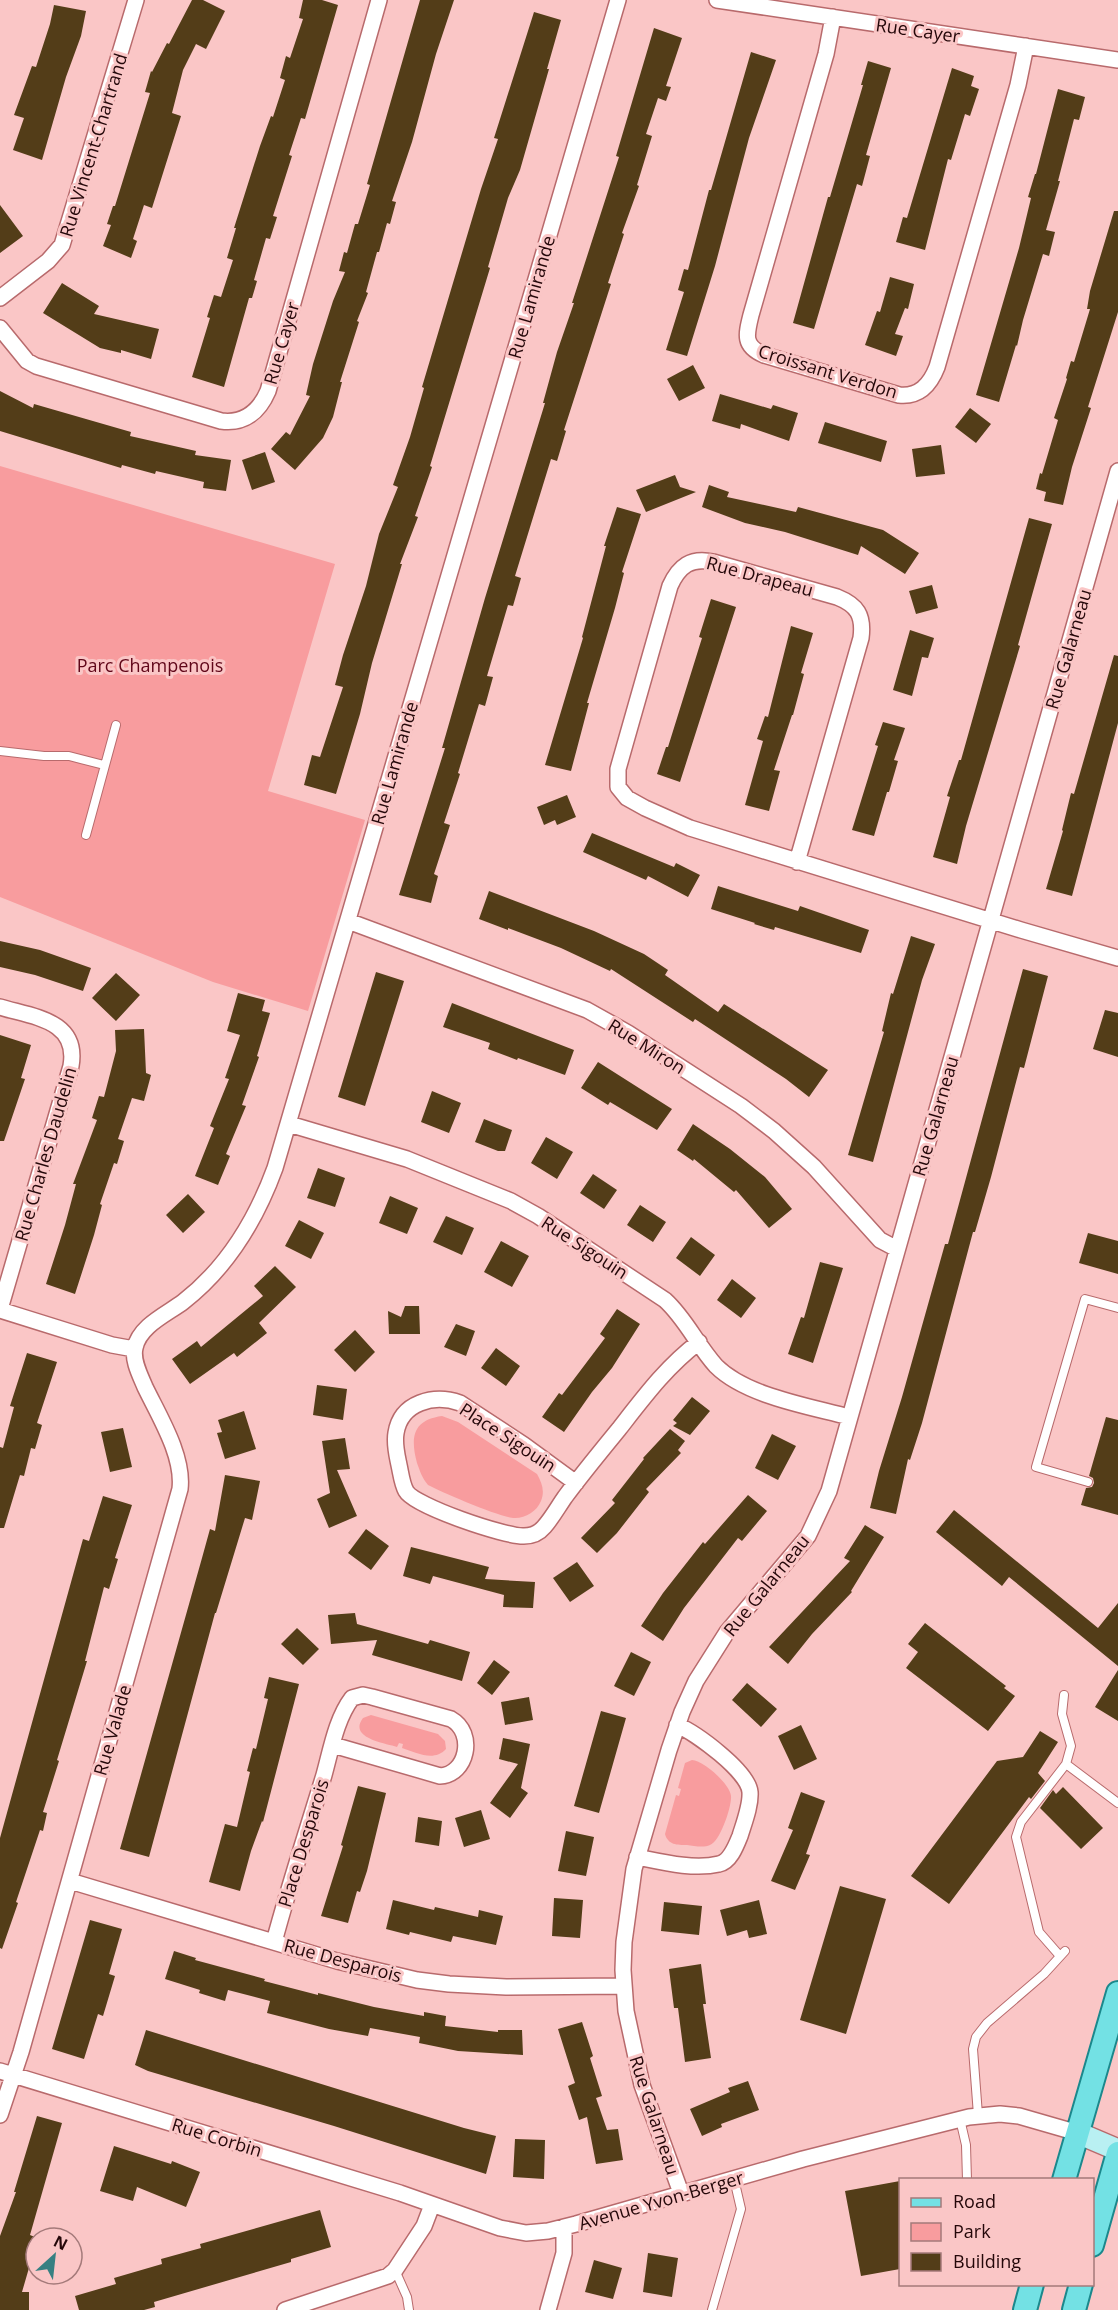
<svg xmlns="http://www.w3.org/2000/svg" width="1118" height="2310" font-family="'Open Sans',sans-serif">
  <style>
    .green { fill: #f89c9e }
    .building { fill: #533d18 }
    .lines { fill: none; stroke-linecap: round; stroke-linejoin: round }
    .lane-casing { stroke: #b86a6c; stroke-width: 10 }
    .street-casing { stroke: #b86a6c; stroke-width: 18 }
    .secondary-casing { stroke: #b86a6c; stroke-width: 24 }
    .primary-casing { stroke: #1b888c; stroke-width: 26 }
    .lane { stroke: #fff; stroke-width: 8 }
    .street { stroke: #fff; stroke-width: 15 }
    .secondary { stroke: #b9f0f2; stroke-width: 21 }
    .primary { stroke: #73e1e4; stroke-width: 22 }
    .labels { text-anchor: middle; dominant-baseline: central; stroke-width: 6; stroke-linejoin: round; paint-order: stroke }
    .street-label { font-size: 18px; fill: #240709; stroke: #fac6c6 }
    .park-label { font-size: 18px; fill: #600619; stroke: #fac6c6 }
  </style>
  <rect width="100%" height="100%" fill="#fac6c6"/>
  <path class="green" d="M0,466L335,564L268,791L365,820L308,1011L213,982L0,897Z
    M442,1416L458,1422L537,1474C542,1483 545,1491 541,1501C537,1511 526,1518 515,1518C504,1519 441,1492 428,1485C422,1478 420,1471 417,1463C410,1437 413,1420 442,1416Z
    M371,1715L438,1734L445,1741L446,1749C434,1762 417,1753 402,1748L403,1744L399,1743L397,1747C384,1743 348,1738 363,1718Z
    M692,1760C703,1760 730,1784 731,1796C732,1806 720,1842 710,1845C704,1848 694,1846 687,1845C677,1845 668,1845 665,1834L676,1795L679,1796L681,1789L678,1788L685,1763Z"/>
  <path class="building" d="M192,0H203L225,11L206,49L196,44L183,70L172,113L181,116L152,208L144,205L133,239L137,241L131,258L103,246L111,225L107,224L113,206H115L150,93L145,92L151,71L152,72L167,43L169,44Z
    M303,0H322L338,5L305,119L301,118L289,155L292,156L273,216L277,217L270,239L266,238L254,280L257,281L252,298H249L224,387L192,377L210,318L207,317L214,295L221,297L233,260L227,258L236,228H234L260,146L271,116L273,117L285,80L280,78L286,56L290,58L303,19L299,18Z
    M420,0H454L436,54L412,142L392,201L396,202L390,224L387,223L379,252H377L366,292L368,293L357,321L359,322L340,382H342L333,417L323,438L295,470L271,449L286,432L290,435L310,396L306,395L313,364L333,301L345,272L339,271L344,252L347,253L355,224H358L370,185L367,184Z
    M54,5L86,11L81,36L66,77L42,160L13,150L24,118L14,115L32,66L36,67L50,24Z
    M534,12L561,20L547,69H549L520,170L508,198L488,267L490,268L430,466L432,467L415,516L418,517L400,564H402L372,663L360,714L336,794L304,785L312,755L320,757L343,687L335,685L343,655L366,586L379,534L398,487L393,485L410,437L424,388L422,387L481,189L498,139L494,138Z
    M654,28L682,38L666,86L671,87L666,101L658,98L646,134L652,136L637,185L639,186L622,233L624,234L608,283L611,284L564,430L566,431L557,461L551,459L515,576L521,578L513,606L508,605L487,676L493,677L485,706L479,704L458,773L460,774L444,823L450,825L434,874L438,876L431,903L399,895L445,748H442L485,598L545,403H543L557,352L574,303H572L619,157L616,156Z
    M751,52L776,60L749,138L715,266L687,356L666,350L684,292L678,290L684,269L688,270L709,190H711Z
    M868,61L891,68L866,155L870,156L862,186L857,184L814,329L793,323L828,197H830L863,85H861Z
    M952,68L974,76L971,86L979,89L970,116L965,114L951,160L948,159L925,250L896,242L903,217L907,218Z
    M1058,89L1085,97L1079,120L1074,119L1058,181H1060L1046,230L1055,232L1049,256L1043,254L1023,320L1017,346L1016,345L999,402L976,395L1019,248L1031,198L1028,197L1035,174H1036Z
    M0,205L23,236L0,253Z
    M1114,211H1118V312L1088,407L1091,408L1072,467L1063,505L1044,501L1046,492L1036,489L1040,473L1042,474L1058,420L1054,418L1067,379L1066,378L1071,361L1074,362L1090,309H1087L1090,291Z
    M890,277L914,284L908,309L905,308L895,334L903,336L896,356L865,345L877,311L880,312Z
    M62,283L99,306L94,314L159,329L151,359L121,350V353L100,348L43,313Z
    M693,365L705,388L679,401L667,379Z
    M0,391L33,408L34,404L131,432L130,436L196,451L195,455L231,460L226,491L203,488L204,482L156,471L155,474L122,465L121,468L0,431Z
    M720,394L771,409L773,405L798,413L789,441L741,424L740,429L712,421Z
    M970,408L991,424L976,443L955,427Z
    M825,422L887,441L881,462L818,443Z
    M941,445L945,474L916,477L912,449Z
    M265,452L275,482L252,490L242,460Z
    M675,475L680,487L696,492L646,512L636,490Z
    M709,485L729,492L727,497L796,512L798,507L883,530L919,553L905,574L861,546L858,555L785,532L745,523L702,507Z
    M617,507L641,514L622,572L624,573L615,608L587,703H589L571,771L545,765L583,638L582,637L606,546H604Z
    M1029,518L1052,524L1018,645L1020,646L966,826L957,864L933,857L950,797L947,796L959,760H961Z
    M932,585L938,608L916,614L909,591Z
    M711,599L736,607L680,782L657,774L666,747H668L702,638L699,637Z
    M791,626L813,633L801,673L804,674L793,715H792L774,770L780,771L769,811L745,805L763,741L757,739L765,716L768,717Z
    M910,630L934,638L928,658L922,657L912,696L893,690Z
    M1114,655L1118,656V723L1072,896L1046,889L1063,831L1062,830L1071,793L1074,794Z
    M883,722L905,728L894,760L898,761L889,792H887L874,836L852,830L878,746L875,745Z
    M567,795L576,817L557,825L555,820L544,825L537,807Z
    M592,833L674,867L676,863L700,875L688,897L648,876L646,880L583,852Z
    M718,886L798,911L800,906L869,930L861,953L775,927L774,930L754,924L755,923L711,909Z
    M489,891L594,931L644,954L668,970L665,975L718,1012L724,1004L828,1070L809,1097L786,1079L695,1019L693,1022L611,969L610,971L561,948L508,928V930L479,919Z
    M911,936L935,944L922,980L873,1162L848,1155L884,1032L882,1031L891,993L893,994Z
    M0,941L40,950L91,968L83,991L35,975L0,967Z
    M1023,969L1048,976L1024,1068L1020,1067L991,1177L975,1232H973L922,1423L910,1460L908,1459L896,1514L870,1508L879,1471L902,1397L945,1244H948Z
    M376,972L404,981L365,1106L338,1097Z
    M116,973L140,995L116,1021L92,998Z
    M238,993L265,1000L262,1011L270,1013L257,1056L259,1057L242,1105L246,1106L226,1154L230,1156L218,1185L195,1176L214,1128L210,1126L229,1079L225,1078L240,1035L227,1031Z
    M452,1003L574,1050L565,1075L518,1058L517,1060L488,1049L490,1043L443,1027Z
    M1105,1010L1118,1013V1057L1093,1049Z
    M144,1029L146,1073L151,1075L144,1101L132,1098L118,1139L124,1141L117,1164L114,1163L100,1204L102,1205L94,1235L75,1294L46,1284L65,1225L76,1184H73L97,1120L92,1118L99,1096L104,1097L116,1051L115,1030Z
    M0,1035L31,1045L21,1078L25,1079L4,1141H0Z
    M598,1062L672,1109L657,1130L610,1102L608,1105L581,1088Z
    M432,1091L461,1103L449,1133L421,1122Z
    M484,1119L512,1130L505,1151H498L475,1142Z
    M693,1124L730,1149L765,1177L792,1209L769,1228L736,1190L734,1192L694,1159L693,1161L677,1150Z
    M546,1137L573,1152L557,1179L531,1163Z
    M318,1168L345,1178L335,1207L307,1198Z
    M593,1174L617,1190L604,1209L580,1193Z
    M188,1194L205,1212L183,1233L166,1215Z
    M390,1196L418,1208L407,1234L379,1223Z
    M640,1205L666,1222L653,1242L627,1225Z
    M446,1216L474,1228L462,1255L433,1242Z
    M299,1220L324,1233L311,1259L285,1246Z
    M1088,1233L1118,1241V1274L1079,1263Z
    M691,1237L715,1255L700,1276L676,1258Z
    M501,1241L529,1256L512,1287L484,1272Z
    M820,1262L843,1268L813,1363L788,1354L801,1317L804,1318Z
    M275,1266L296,1287L259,1323L267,1333L237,1357L234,1353L190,1384L172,1359L197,1341L201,1347L263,1296L254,1286Z
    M732,1279L756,1298L741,1318L717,1300Z
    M405,1306H419L420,1334H389L388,1311L401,1317Z
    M617,1309L640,1324L612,1368L592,1392L564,1432L542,1417L559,1393L562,1395L605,1338L600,1334Z
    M456,1324L475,1331L466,1356L444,1347Z
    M355,1330L375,1352L355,1372L334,1350Z
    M496,1348L520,1366L506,1386L481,1368Z
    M27,1353L57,1362L37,1423L42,1425L35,1449L31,1448L24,1476L20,1475L4,1528H0V1447L3,1448L14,1407L10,1406Z
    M317,1385L347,1389L343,1420L313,1415Z
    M692,1397L710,1411L690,1435L673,1426L677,1423L673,1420Z
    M244,1411L256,1449L225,1459L217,1433L222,1432L218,1420Z
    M1106,1417L1118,1420V1515L1081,1505L1086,1488L1092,1487L1094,1483L1093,1478L1089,1476Z
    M123,1428L132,1467L110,1472L101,1432Z
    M670,1429L685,1441L678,1450L681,1453L646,1489L649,1492L617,1533L597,1553L581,1538L615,1503L612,1500L644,1459L643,1458Z
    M772,1434L796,1446L778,1480L755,1468Z
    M345,1438L350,1469L337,1470L357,1516L329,1528L317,1499L330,1493L322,1441Z
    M225,1475L260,1481L252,1520L245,1518L216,1613H215L149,1857L120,1849L202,1558L210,1529L215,1531Z
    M748,1495L767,1511L742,1541L738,1538L684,1608L663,1641L641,1626L663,1593L703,1542L705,1544Z
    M103,1496L132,1505L115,1558L118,1559L109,1589L104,1587L85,1661H87L57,1760L59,1761L43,1812L47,1813L43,1831L40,1830L16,1902L18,1903L2,1949L0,1948V1838L83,1539L89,1541Z
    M954,1510L1098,1628L1118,1603V1666L1009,1577L1002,1586L936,1532Z
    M865,1525L884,1537L851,1591L852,1592L812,1634L788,1664L769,1647L850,1561L844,1558Z
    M366,1529L389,1546L371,1570L348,1553Z
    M411,1547L489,1567L485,1579L535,1582L533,1608L503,1607L504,1595L433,1576L430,1584L403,1576Z
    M577,1562L594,1586L570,1602L553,1578Z
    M355,1613L357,1624L428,1644L430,1640L470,1652L462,1681L372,1655L377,1640L331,1644L328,1615Z
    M925,1623L1006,1686L1004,1688L1015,1696L988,1731L906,1668L918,1652L908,1644Z
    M297,1628L319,1649L303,1665L281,1644Z
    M631,1652L651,1662L634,1696L614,1686Z
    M494,1660L510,1672L492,1695L477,1683Z
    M1118,1670V1721L1095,1707Z
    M269,1677L299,1684L263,1822L262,1821L251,1851L240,1891L209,1882L225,1824L237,1827L250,1772L247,1771L253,1748L256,1749L268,1699L264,1698Z
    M747,1683L777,1709L761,1727L732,1700Z
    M529,1697L533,1720L505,1725L501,1702Z
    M601,1711L626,1718L599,1813L574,1806Z
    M801,1725L817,1759L794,1770L778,1736Z
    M1040,1731L1058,1742L1038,1773L1045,1781L1031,1799L1029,1797L949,1904L911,1876L997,1761L1023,1757Z
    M503,1738L530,1744L521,1788L528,1793L510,1818L490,1803L518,1764L499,1759Z
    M358,1786L386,1793L367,1871L360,1892L357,1891L348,1923L321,1916L343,1846L341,1845Z
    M1063,1787L1103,1828L1081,1849L1040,1808L1053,1790L1056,1794Z
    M801,1792L825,1801L806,1854L810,1855L795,1890L771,1881L793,1830L788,1828Z
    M481,1810L490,1839L464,1847L455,1818Z
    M418,1817L442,1821L439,1846L415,1842Z
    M566,1831L594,1837L586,1876L558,1871Z
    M840,1886L886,1899L846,2034L800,2020Z
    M554,1898L583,1900L580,1938L552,1936Z
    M393,1900L434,1910L435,1907L478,1917L479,1910L503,1916L496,1945L453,1936L451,1942L410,1932L409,1935L386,1929Z
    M759,1900L767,1934L749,1938L747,1930L727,1936L720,1910Z
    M664,1902L702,1906L699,1935L661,1931Z
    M90,1920L122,1929L109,1974L115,1976L103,2016L98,2014L84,2059L52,2049Z
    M174,1951L196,1958L195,1960L265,1979L264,1981L318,1995V1993L374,2007L424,2016V2012L446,2016L445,2026L498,2032V2030H522L523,2055L458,2051L419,2043L420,2037L370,2028L368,2036L329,2029L267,2013L270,2001L228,1990L225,2001L199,1993L200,1990L165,1979Z
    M701,1964L706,2004H703L711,2058L685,2062L678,2008H674L669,1969Z
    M582,2022L593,2056L590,2058L602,2096L596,2098L607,2130L618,2129L623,2160L596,2164L587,2117L579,2120L568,2086L575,2083L558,2029Z
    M146,2030L464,2128L496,2136L486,2174L334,2126L148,2071L135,2065Z
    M748,2081L759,2110L721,2124L722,2127L702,2136L690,2109L730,2092L728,2088Z
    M37,2116L62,2123L30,2235L37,2238L29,2260L31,2261L22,2292H29V2310H0V2236L16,2192H14Z
    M515,2139L545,2140L544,2179L513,2177Z
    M114,2146L171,2164L172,2161L200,2172L186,2207L137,2187L133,2201L100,2191Z
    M900,2181V2269L861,2276L845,2191Z
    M320,2210L331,2247L291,2259V2262L154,2302L155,2307L144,2310H79L75,2296L116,2284L114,2278L162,2264L161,2259L201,2248L200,2244Z
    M648,2253L678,2258L672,2297L643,2292Z
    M594,2260L622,2268L613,2299L585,2292Z"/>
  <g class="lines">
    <defs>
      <path id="lane" d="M0,751L44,756H69L104,765
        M86,835L116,725
        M1088,1482L1036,1467L1085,1299L1118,1308
        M1064,1695L1062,1714L1071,1746L1066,1764
        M1060,1956L1039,1932L1016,1837L1021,1822L1066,1764L1118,1803
        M978,2115L973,2049L976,2037L987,2023L1044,1974L1065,1951
        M960,2119L966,2145L967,2180
        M395,2270L407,2297L409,2310
        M712,2310L741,2209L734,2179"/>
      <path id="street" d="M717,0L1118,60
        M833,17L826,54L751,315C746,335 743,346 764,355L899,395C919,397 930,385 937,367L1018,85L1026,46
        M0,298L48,261L62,245L136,0
        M0,328L27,361L36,366L221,421C244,424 259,412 268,391L379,0
        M797,862L861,638C864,615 857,605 837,597L713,562C691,557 679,566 670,586L618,769V787L627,798L645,808L690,828L1021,930L1118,958
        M348,921L587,1010L628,1033L741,1106L774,1131L814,1167L880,1240L897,1249
        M0,1007C33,1017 79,1020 71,1066L0,1309
        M289,1124L407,1159L511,1201L538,1216L665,1300C686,1319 697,1345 716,1366C746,1396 808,1406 849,1417
        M0,1310L112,1345L134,1349
        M576,1483L524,1445L460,1403C434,1394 401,1402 396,1433C394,1444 397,1455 399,1465C401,1474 402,1484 406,1491C414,1506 506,1537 524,1536C532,1536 539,1533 544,1527C552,1518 558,1507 565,1497C582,1474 601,1451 619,1429C644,1397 667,1366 699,1342
        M637,1857C662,1862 694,1870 719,1864C730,1862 736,1846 740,1836C744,1823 751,1805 750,1792C748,1771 696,1733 677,1725
        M70,1881L337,1961L417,1980L449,1984L506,1987L624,1986
        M274,1942C289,1886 307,1831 324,1775C331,1750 336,1719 352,1698L363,1695L372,1697L451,1719C476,1733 467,1775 440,1776L333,1745
        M0,2071L400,2193L500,2228L526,2233L548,2231L576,2224L803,2159L969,2117L1000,2114L1019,2116L1078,2133
        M0,2115L21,2052L180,1489C184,1456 159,1416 145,1387C140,1375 132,1360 135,1348C139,1326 167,1314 183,1302C228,1267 256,1220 275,1168L618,0
        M681,2193L642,2085L626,2011L623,1970L624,1942L634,1869L669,1750L682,1712L696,1681L727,1632L808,1536L829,1491L1118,471
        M285,2310L388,2276L395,2270L424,2226L432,2205
        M548,2310L564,2253V2227"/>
      <path id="secondary" d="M1078,2133L1118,2150"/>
      <path id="primary" d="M1064,2180L1118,1993
        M1092,2245L1118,2153
        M1025,2310L1032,2284
        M1074,2310L1081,2284"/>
    </defs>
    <use href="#lane" class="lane-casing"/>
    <use href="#street" class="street-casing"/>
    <use href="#secondary" class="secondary-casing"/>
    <use href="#primary" class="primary-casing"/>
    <use href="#lane" class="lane"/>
    <use href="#street" class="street"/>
    <use href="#secondary" class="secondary"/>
    <use href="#primary" class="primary"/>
  </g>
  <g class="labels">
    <g class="street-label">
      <text transform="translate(918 30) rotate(8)">Rue Cayer</text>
      <text transform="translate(93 145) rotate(-73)">Rue Vincent-Chartrand</text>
      <text transform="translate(531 297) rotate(-74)">Rue Lamirande</text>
      <text transform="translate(281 343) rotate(-74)">Rue Cayer</text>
      <text transform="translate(828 371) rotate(17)">Croissant Verdon</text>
      <text transform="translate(760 576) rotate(15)">Rue Drapeau</text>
      <text transform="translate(1068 649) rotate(-74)">Rue Galarneau</text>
      <text transform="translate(394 763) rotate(-74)">Rue Lamirande</text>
      <text transform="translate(647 1046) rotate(32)">Rue Miron</text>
      <text transform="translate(935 1116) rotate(-74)">Rue Galarneau</text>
      <text transform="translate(45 1154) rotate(-74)">Rue Charles Daudelin</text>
      <text transform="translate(585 1247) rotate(33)">Rue Sigouin</text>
      <text transform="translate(508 1437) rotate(33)">Place Sigouin</text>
      <text transform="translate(766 1585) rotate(-51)">Rue Galarneau</text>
      <text transform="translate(112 1730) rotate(-74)">Rue Valade</text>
      <text transform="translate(303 1843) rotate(-73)">Place Desparois</text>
      <text transform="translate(343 1960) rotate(15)">Rue Desparois</text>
      <text transform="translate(655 2115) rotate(72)">Rue Galarneau</text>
      <text transform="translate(217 2137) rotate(17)">Rue Corbin</text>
      <text transform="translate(661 2200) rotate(-16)">Avenue Yvon-Berger</text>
    </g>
    <g class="park-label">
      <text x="150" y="665">Parc Champenois</text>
    </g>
  </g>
  <rect x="899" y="2178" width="195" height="108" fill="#fac6c6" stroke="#a47a7a" stroke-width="1.5"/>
  <rect x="911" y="2198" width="30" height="9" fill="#73e1e4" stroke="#a47a7a" stroke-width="1.5"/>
  <text x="953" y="2208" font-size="18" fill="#240709">Road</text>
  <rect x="911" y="2223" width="30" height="18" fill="#f89c9e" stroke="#a47a7a" stroke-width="1.5"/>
  <text x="953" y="2238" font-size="18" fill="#240709">Park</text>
  <rect x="911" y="2253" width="30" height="18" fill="#533d18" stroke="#a47a7a" stroke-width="1.5"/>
  <text x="953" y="2268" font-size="18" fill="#240709">Building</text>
  <g transform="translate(54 2256) rotate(27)"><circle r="28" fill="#fac6c6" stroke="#a47a7a" stroke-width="1.5"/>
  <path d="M0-4.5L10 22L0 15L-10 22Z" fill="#378082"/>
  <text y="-9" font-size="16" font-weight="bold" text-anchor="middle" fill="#240709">N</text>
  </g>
</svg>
